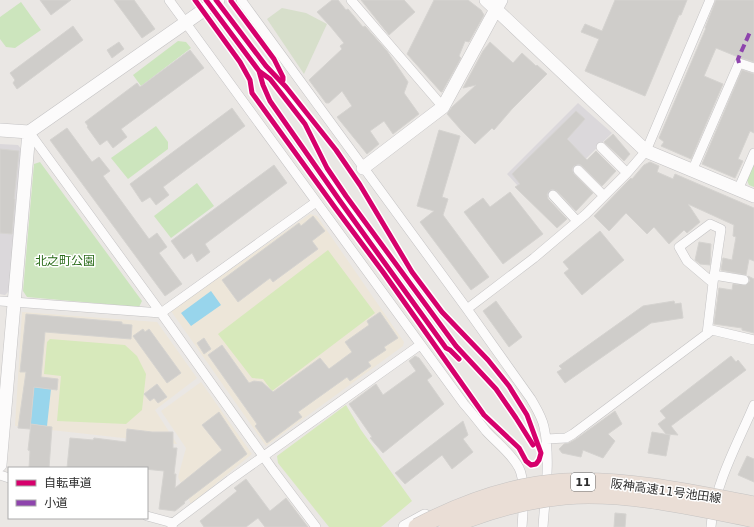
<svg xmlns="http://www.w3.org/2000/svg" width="754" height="527" font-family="'DejaVu Sans','Noto Sans JP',sans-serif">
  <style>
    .industrial { fill: #dbd8db }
    .education { fill: #ede6d9 }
    .green { fill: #cce5bd }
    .cemetery { fill: #d7dfcb }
    .pitch { fill: #d7e9bb }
    .water { fill: #98d5ec }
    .building { fill: #cfcdca; stroke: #d5d3d0 }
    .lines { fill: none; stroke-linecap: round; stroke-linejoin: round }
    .street-casing { stroke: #c4c3c4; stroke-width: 10 }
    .secondary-casing { stroke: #c4c3c4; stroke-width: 14 }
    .street { stroke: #fcfbfb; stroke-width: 9 }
    .secondary { stroke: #fcfbfb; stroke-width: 13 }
    .highway-bridge-casing { stroke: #c6c4c3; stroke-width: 18; stroke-linecap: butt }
    .highway-bridge { stroke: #eaded6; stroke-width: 17 }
    .quiet { stroke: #8e44ad; stroke-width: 4; stroke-dasharray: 8 4; stroke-linecap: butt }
    .cycleway-casing { stroke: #fff; stroke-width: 8 }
    .cycleway { stroke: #d6006c; stroke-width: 5 }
    .labels { text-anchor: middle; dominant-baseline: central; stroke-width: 3; stroke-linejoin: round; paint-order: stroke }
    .shield { fill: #fff; stroke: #6c6c6c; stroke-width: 1 }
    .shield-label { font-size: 11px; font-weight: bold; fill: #2d2d2d }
    .park-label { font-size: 12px; fill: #2b6c1b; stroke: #fff }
    .street-label { font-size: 12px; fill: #2d2d2d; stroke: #fff }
  </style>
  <rect width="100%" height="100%" fill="#eae7e4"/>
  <path class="industrial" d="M578,103L612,133L537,207L507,174Z
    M0,144L18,145L22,150L10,290L5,295L0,294Z"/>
  <path class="education" d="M310,214L317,216L404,342L403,346L266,446L171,311Z
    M22,312L157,322L197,378L155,410L177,444L15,426Z
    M201,382L252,454L191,504L178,477L186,448L161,411Z"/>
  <path class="green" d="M21,2L41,30L15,48L6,47L0,39V17Z
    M178,41L186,42L191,48L141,86L133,75Z
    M156,126L168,142V149L128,179L111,158Z
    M40,162L142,301L139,307L27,297L23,291L34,164Z
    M754,163V187L749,185L747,180Z
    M197,183L214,206L171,238L154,216Z"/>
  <path class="cemetery" d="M282,8L306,13L327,24L304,74L267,19Z"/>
  <path class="pitch" d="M328,250L375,313L272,391L263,379L252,378L218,334Z
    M50,339L125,345L137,356L146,374L142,410L126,424L57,421L61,376L44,374L47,342Z
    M346,405L361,430L412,501L381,527H329L278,463L277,456Z"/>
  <path class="water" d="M211,291L221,305L191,326L181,313Z
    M34,387L51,389L47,426L30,424Z"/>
  <path class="building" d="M40,0H71L51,15Z
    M114,0H134L155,29L142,38Z
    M332,0H338L346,10L348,9L363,27L365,26L387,51L408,82L404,93L419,114L393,134L384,121L370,131L379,144L367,154L337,117L352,106L342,91L329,103H326L309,80L342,49L340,46L344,43L330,26L317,12Z
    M361,0H404L415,12L389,35Z
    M434,0H468L481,10L484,15L469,42L465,41L459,56L461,58L442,92H441L407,54Z
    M615,0H687L681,15H679L645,96L585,71L599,39L581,32L585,24L602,31Z
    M716,0H754V62L738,57L716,48L704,76L723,84L691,159L661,146L664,142L659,138L706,28H705Z
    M73,26L83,40L17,89L13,83L15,80L10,73Z
    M119,42L124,49L112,58L107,50Z
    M490,42L513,63L522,53L536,66L537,65L547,74L512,109L494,130L492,128L475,144L461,130L447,114L452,107L476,85L463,88L483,51Z
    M190,50L204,68L121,129L127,137L113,148L107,140L100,145L87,127L88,126L85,122L137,83L140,87Z
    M742,70L754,74V133L750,131L738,159L743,161L735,178L702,164Z
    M232,108L245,126L163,187L169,195L156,205L150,197L142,202L130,184Z
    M576,111L585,119L567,139L587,160L596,151L616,171L602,186L582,166L579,164L574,166L572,169L574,174L593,193L576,211L557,191L552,189L549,191L547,194L548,199L567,219L557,228L515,187L520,184L512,174Z
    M67,128L92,162L99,157L110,171L103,176L149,239L157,233L167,247L159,253L182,284L165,296L50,140Z
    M439,130L460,136L442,197L448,199L443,215L489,277L471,290L420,222L434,211L417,206Z
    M613,134L630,154L624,161L604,142Z
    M0,149L19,151L14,199H15L12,234L0,233Z
    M650,162L659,166L657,172L673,179L675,174L754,208V261L749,259L746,275L721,270L723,258L732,260L736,237L733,236L734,225L688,204L700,222L687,233L684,230L669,244L654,227L647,234L626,213L609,231L594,216L631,178L632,179L644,165Z
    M274,165L287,183L205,244L210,252L197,262L192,253L184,259L171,241Z
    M510,192L543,234L503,264L464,212L483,198L490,207Z
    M313,216L325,231L312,241L318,249L273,282L270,278L238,302L222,280L299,223L301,226Z
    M600,231L624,260L582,295L564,273L569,269L563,262Z
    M699,242L711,244L710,265L700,264L695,260Z
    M748,276L754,279V333L742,330V328L714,324L719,288L732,290L733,284L746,285L750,281Z
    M496,301L522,337L509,347L483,311Z
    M674,301L675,304L681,303L683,318L651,323L565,383L557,372L562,369L559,366L643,306Z
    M380,312L398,338L384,347L386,350L368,362L371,366L350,381L347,377L298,412L302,417L267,443L255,426L257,424L208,355L222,345L249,383L254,381L262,382L273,392L320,358L329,369L352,352L345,342L369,325L367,321Z
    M26,314L122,322V324L132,325L131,339L45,332L41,377L58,379L57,390L34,387L30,429L18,428L26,372H20Z
    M143,329L145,332L149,329L181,373L167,383L133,336Z
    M204,338L211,349L204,354L197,343Z
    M415,356L419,358L432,376L427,380L444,404L383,453L370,438L372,437L349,404L376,384L383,395L416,371L409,361Z
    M731,356L736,362L738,360L746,370L671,426L678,435L666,434L658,424L666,418L660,411Z
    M157,384L167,397L158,403L154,398L150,401L144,394Z
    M615,411L622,424L608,434L615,441L603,458L583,450L581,457L562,453L559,449L564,444L569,443L576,439Z
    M219,412L247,454L184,502L185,503L175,511L159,509L164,471L124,467V468H67L70,438L93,440L94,438L126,442L127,429L152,432H173V448H177L174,474H176L175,488L222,450L202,425Z
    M463,421L468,435L463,439L473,452L452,469L442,455L405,484L395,473Z
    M31,424L52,427L49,468H29L30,451L28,450Z
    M652,432L670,435L666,456L648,453Z
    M747,456L754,459V482L738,475Z
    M246,479L270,511L286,498L308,527H265L258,518L246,527H204L200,521L237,491L234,488Z
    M615,513L626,514L625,527H614Z"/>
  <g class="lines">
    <defs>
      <path id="street" d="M169,0L464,404C472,413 479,422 486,431C497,443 512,454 519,468C526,482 523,511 522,527
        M241,0L467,309L531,399C536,408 542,417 544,427C551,459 545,495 543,527
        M351,0L443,107
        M29,132L161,313L273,470L316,527
        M601,147L627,173
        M578,170L604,196
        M692,171L739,63L754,68
        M738,190L754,153
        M553,195L577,221
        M714,275L744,280
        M0,301L161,313L316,202
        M467,309L534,258L586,214L627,173L646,151L710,0
        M707,334L713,283L687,261L679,247L710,224L721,229L713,283
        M546,439L566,438L573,434L712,330L754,340
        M0,475L9,478
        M147,516L173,523
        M172,527L173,523L230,480L420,345
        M711,527C714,485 738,443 754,405"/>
      <path id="secondary" d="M486,0L646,151L754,196
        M0,130L29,132L218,0
        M363,168L443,107L501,0
        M0,465L29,132
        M405,527L425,516"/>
    </defs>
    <use href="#street" class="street-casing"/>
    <use href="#secondary" class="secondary-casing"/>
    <use href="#street" class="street"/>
    <use href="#secondary" class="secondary"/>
    <defs>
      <path id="highway-bridge" d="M417,527C463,503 513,485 564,482C628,479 692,493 754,505
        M448,527C485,511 524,500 565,496C626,491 694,507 754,519"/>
    </defs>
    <use href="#highway-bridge" class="highway-bridge-casing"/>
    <use href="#highway-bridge" class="highway-bridge"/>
    <path class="quiet" d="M739,63L738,59L750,32"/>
    <defs>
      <path id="cycleway" d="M195,0L240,62L250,80L252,93L336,209L383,272L484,415L519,448L526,461L531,465L536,464L539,460L541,453L527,415L509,386L488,360L442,312L412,272L360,185L336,150L286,87L266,66L216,0
        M206,0L259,71L270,79L305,124L327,168L346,196L456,346L496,389L516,418L533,445
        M231,1L274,59L283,77V80
        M259,71L263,85L270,101L340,201L446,348L450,350L459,359"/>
    </defs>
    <use href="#cycleway" class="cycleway-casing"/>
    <use href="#cycleway" class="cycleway"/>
  </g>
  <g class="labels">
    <rect class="shield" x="571" y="473" width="24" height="18" rx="3"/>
    <g class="shield-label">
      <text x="583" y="482">11</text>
    </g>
    <g class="park-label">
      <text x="65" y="261">北之町公園</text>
    </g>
    <g class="street-label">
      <text transform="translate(666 491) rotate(8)">阪神高速11号池田線</text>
    </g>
  </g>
  <rect x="8" y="467" width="140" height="52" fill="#ffffff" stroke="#ababab"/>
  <rect x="16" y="480" width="20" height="6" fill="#d6006c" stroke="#ababab"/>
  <text x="44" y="487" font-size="12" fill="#2d2d2d">自転車道</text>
  <rect x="16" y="500" width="20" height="6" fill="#8e44ad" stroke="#ababab"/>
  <text x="44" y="507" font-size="12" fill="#2d2d2d">小道</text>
</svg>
